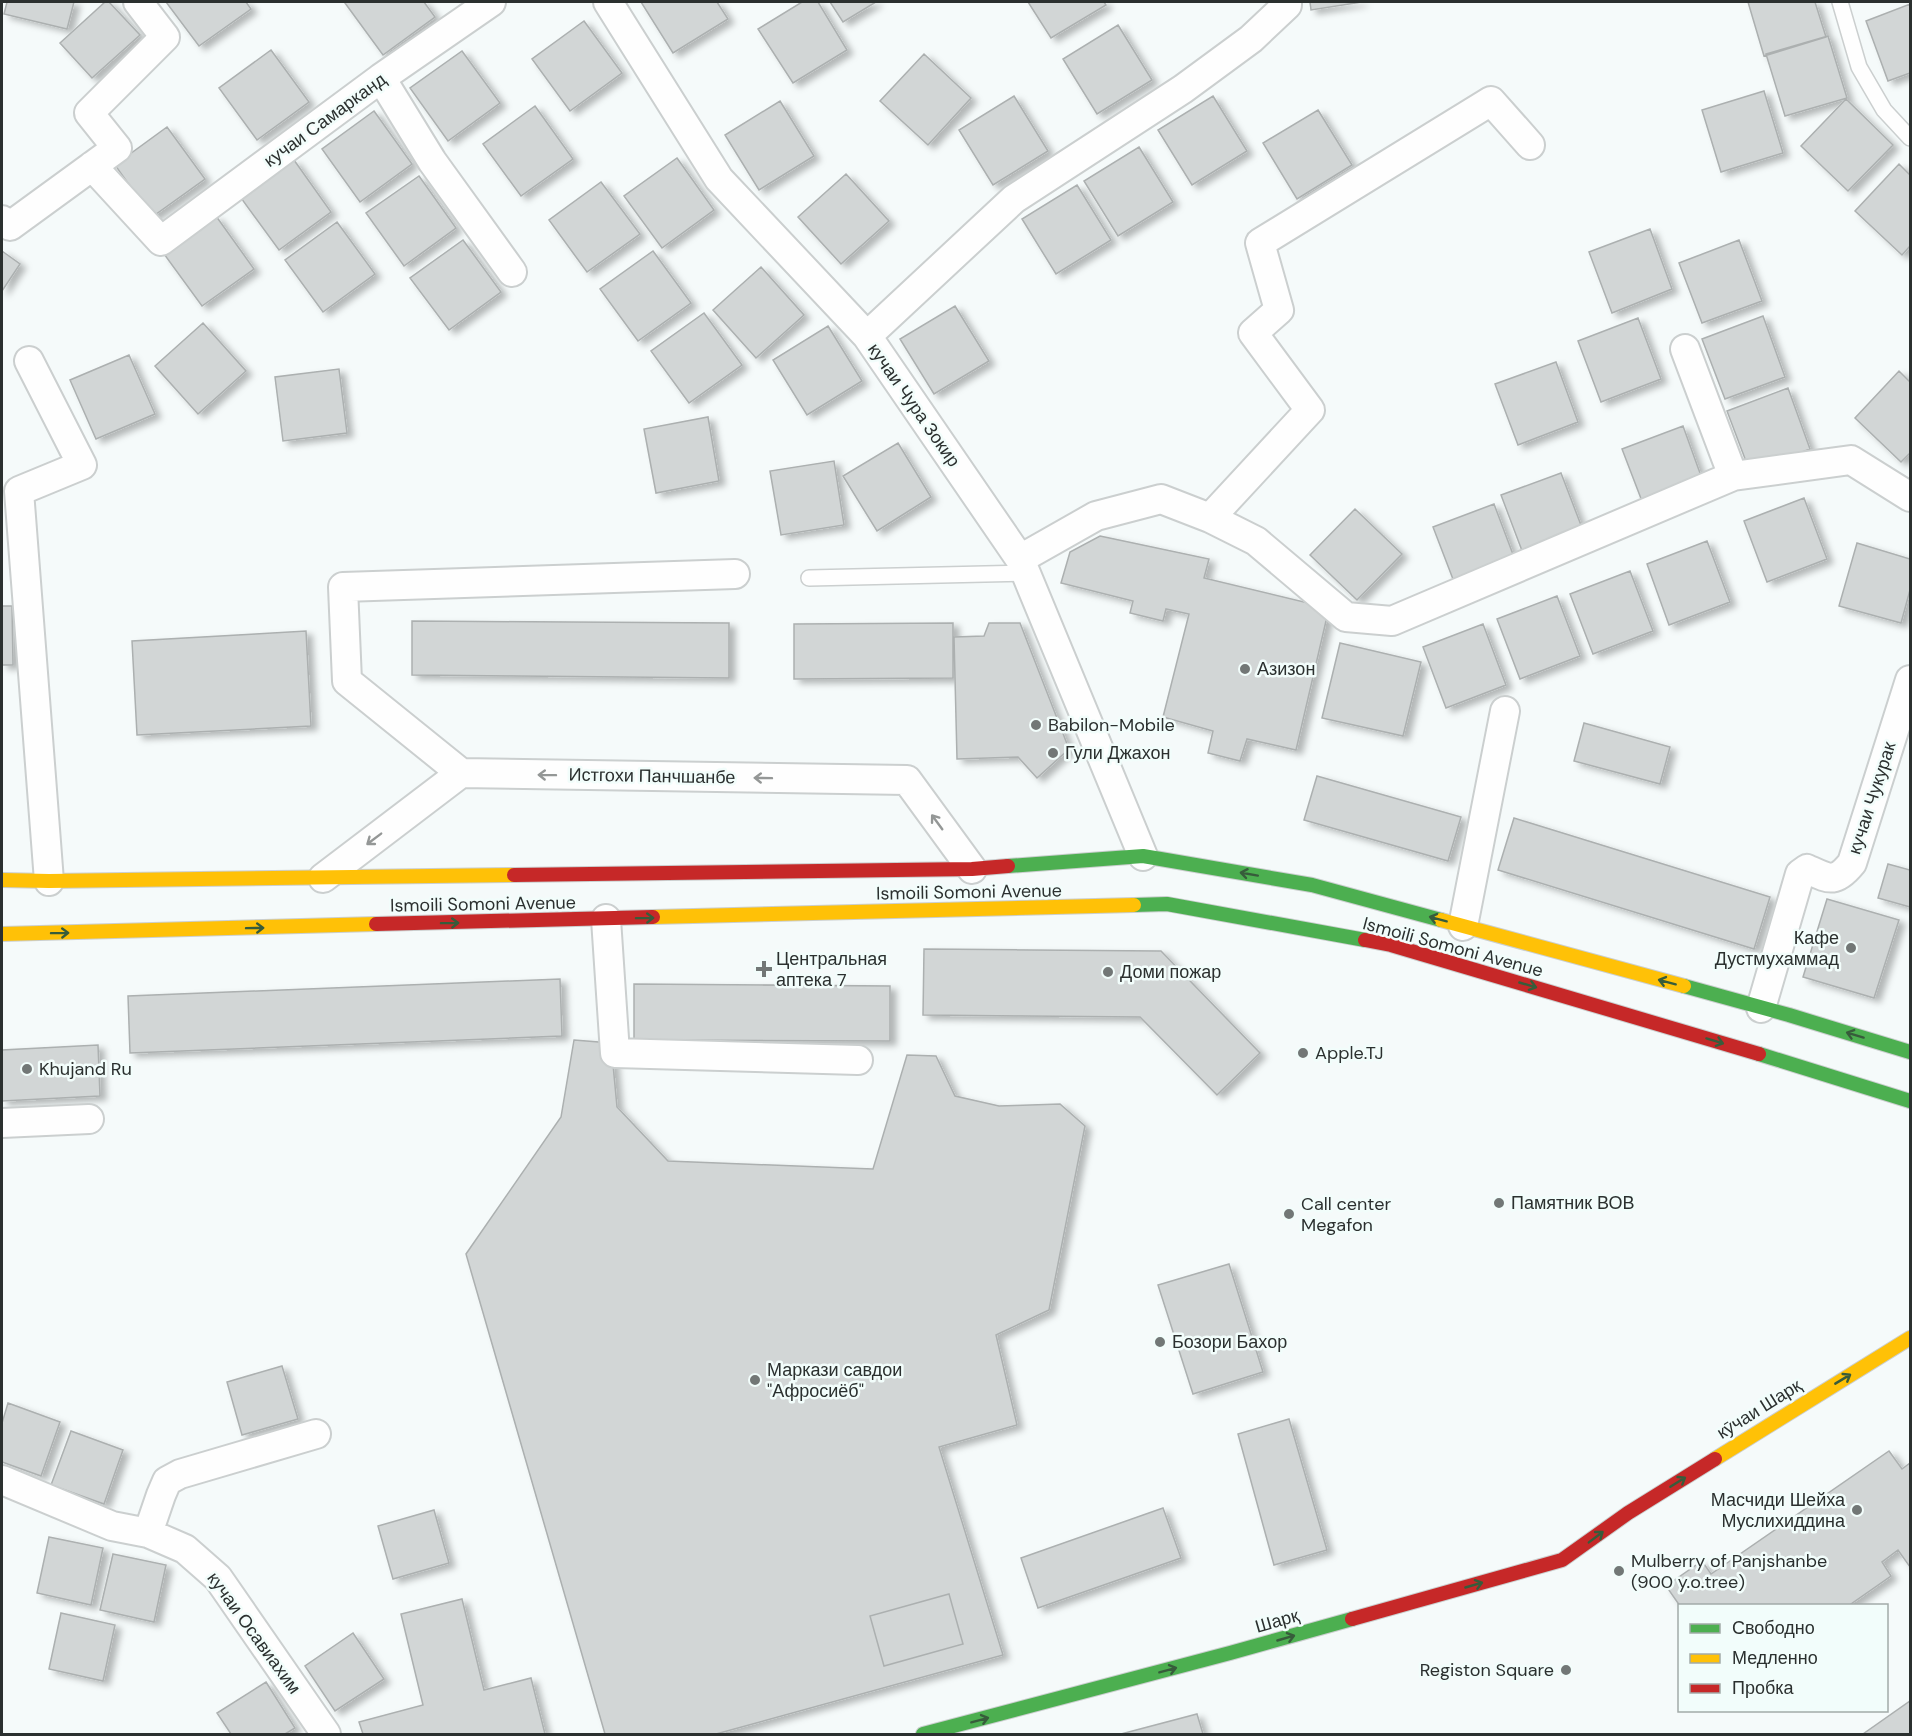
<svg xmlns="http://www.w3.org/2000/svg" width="1912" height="1736" font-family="'DM Sans',sans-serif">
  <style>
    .building { fill: #d2d6d6; stroke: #acb0b0; stroke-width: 1.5; filter: url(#shadow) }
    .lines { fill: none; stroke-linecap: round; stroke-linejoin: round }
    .lane-casing { stroke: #cbcfcf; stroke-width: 18 }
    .street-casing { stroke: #cbcfcf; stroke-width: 32 }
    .fast-casing { stroke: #cbcfcf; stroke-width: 16 }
    .slow-casing { stroke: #cbcfcf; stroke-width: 16 }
    .jam-casing { stroke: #cbcfcf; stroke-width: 16 }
    .lane { stroke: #fefefe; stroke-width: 15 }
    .street { stroke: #fefefe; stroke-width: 28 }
    .fast { stroke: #4caf50; stroke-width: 14 }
    .slow { stroke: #ffc107; stroke-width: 14 }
    .jam { stroke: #c62828; stroke-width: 14 }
    .oneway { stroke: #949796 }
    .oneway2 { stroke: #375c3b }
    .poi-dot { fill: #727776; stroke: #f2fdfb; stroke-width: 2 }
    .labels { text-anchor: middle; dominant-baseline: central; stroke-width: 5; stroke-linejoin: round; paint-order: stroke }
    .street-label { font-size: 18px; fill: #2b302f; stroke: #f2fdfb }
    .poi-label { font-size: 18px; fill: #2b302f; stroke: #f2fdfb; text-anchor: start }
  </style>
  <defs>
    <filter id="shadow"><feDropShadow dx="6" dy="4" stdDeviation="3" flood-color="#0004"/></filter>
  </defs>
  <rect width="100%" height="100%" fill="#f5fafa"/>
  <path class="building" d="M7,2H74L67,29L4,14Z
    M105,2H109L140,35L92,78L60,43Z
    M166,2H246L251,9L199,46Z
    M346,2H424L435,17L383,55L345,3Z
    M641,2H717L728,19L673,53Z
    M802,2H818L847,50L793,83L758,29Z
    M830,2H876L843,22Z
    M1028,2H1104L1106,5L1051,38Z
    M1310,2H1362L1311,10Z
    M1748,2H1815L1826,37L1764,56Z
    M1910,4V73L1888,81L1866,21Z
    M584,21L622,73L570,111L532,59Z
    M1118,25L1152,80L1097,114L1063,59Z
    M1828,36L1847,98L1785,116L1766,54Z
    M271,50L309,102L257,140L219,88Z
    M462,51L500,103L448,141L410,88Z
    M924,54L971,98L928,145L880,101Z
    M1764,91L1783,153L1721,172L1702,110Z
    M1014,96L1048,151L993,185L959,130Z
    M1213,96L1247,151L1192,185L1158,130Z
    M1846,99L1893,145L1848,191L1801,146Z
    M780,101L814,156L759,190L725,135Z
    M535,106L573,159L521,196L483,144Z
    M1318,110L1352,165L1297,199L1263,143Z
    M374,111L412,164L360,202L322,149Z
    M167,127L205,179L152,217L115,165Z
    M1139,147L1173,202L1118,236L1084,181Z
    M677,158L714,210L662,248L624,196Z
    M294,160L331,212L279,250L241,198Z
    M1899,164L1910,175V246L1902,255L1855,211Z
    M846,174L889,221L841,264L798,217Z
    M419,176L456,228L404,266L366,213Z
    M601,182L640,234L587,272L549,220Z
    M1077,185L1111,240L1056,274L1022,219Z
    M216,216L254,269L202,306L164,254Z
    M337,222L375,274L323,312L285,260Z
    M1650,229L1672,289L1612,313L1589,252Z
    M463,240L501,292L449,330L410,278Z
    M1739,240L1762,301L1702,323L1679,263Z
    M2,251L20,264L2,291Z
    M653,251L691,303L638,341L600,289Z
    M761,267L804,315L756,358L713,310Z
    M955,306L989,361L934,394L900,339Z
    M704,313L742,365L689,403L651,351Z
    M1763,316L1785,377L1725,399L1702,339Z
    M1638,318L1661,379L1601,402L1578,341Z
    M203,323L246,371L198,414L155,366Z
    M828,326L862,381L807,415L773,360Z
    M129,355L155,414L96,439L70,380Z
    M1556,362L1578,422L1518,445L1495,384Z
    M339,369L347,433L283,441L275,377Z
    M1899,371L1910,382V453L1901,462L1855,418Z
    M1788,388L1810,449L1750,472L1727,411Z
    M708,417L719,481L656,493L644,429Z
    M1683,426L1705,487L1645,509L1622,449Z
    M898,443L931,497L877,531L843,476Z
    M834,461L844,525L781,535L770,471Z
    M1561,473L1584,533L1524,556L1501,495Z
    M1804,498L1827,559L1767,582L1744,521Z
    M1494,504L1517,565L1456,587L1433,527Z
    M1355,509L1402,554L1357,600L1310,555Z
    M1100,536L1209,559L1204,578L1329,608L1296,750L1247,739L1240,761L1208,753L1213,731L1163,717L1189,614L1166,609L1163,621L1130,613L1133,601L1061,583L1070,552Z
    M1707,541L1730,602L1669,625L1647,564Z
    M1857,543L1910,559V590L1901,623L1839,606Z
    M1630,571L1653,631L1593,654L1570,594Z
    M1557,596L1580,656L1520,679L1497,619Z
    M2,606H12L13,665H2Z
    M412,621L729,623V678L412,675Z
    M953,623V678L794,679V624Z
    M989,623H1020L1069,749L1037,778L1018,757L957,759L954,637L984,636Z
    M1483,624L1506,685L1446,708L1423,647Z
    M306,631L311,726L137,735L132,641Z
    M1340,643L1421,662L1403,736L1322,718Z
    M1584,723L1670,747L1660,784L1574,761Z
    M1317,776L1461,817L1448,861L1304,820Z
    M1514,818L1770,897L1754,949L1498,870Z
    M1888,864L1910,870V907L1878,898Z
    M1827,899L1899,920L1874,998L1803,977Z
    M924,949L1161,951L1260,1053L1217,1095L1140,1017L923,1015Z
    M560,979L562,1036L130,1053L128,996Z
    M634,984L890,986V1041L634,1040Z
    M574,1040L611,1043L617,1107L668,1161L873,1169L907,1055L936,1056L955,1096L999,1106L1060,1104L1085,1126L1049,1310L996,1335L1017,1425L939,1447L1003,1655L716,1734H605L466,1254L561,1117Z
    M98,1045L100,1096L2,1101V1050Z
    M1229,1264L1263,1372L1193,1394L1158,1285Z
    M282,1366L298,1419L242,1435L227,1382Z
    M8,1403L60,1422L41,1476L2,1462V1423Z
    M1289,1419L1327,1550L1274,1565L1238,1434Z
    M71,1431L123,1450L104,1504L51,1485Z
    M1889,1451L1902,1469L1910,1463V1567L1898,1550L1882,1562L1891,1576L1848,1606H1680L1666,1586L1702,1561L1711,1574Z
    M1163,1508L1181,1558L1038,1608L1021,1558Z
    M434,1510L449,1563L393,1579L378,1526Z
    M49,1537L103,1548L91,1605L37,1593Z
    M113,1554L166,1565L154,1622L100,1610Z
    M949,1594L963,1644L884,1666L870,1616Z
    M462,1599L484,1690L531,1678L545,1734H363L359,1722L423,1705L401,1614Z
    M61,1613L115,1625L103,1681L49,1669Z
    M353,1633L384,1679L335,1711L305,1666Z
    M266,1682L295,1728L285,1734H231L217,1713Z
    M1910,1701V1734H1863Z
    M1197,1714L1203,1734H1121Z"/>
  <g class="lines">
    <defs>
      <path id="lane" d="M1840,2L1859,67L1884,110L1910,138
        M809,578L1027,573"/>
      <path id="street" d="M608,2L719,179L867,336L1020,559L1143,856
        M381,78L432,161L512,272
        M92,166L161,241L381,78L491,2
        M2,220L10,226L117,148L89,113L165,37L138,2
        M867,336L1014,199L1183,89L1251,39L1287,5V2
        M1685,349L1733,476
        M29,361L82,465L19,491L49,881
        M1210,518L1310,410L1253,333L1279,310L1260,243L1491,101L1530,145
        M1020,559L1096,516L1161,499L1210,518L1256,541L1346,617L1392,621L1733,476L1851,460L1910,497
        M461,773L347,681L343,587L735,574
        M323,878L461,773L907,780L972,869
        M606,919L615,1053L858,1060
        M1463,926L1505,711
        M1761,1008L1800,874L1807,869C1829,879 1835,884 1852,863L1910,680
        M2,1123L89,1119
        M2,1480L112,1526L148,1533L185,1549L218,1578L326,1734
        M148,1533L161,1495L167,1481L180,1474L316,1434"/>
      <path id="fast" d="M1008,866L1143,856L1312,885L1441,920
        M1134,905L1167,904L1365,940
        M1684,986L1789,1015L1910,1052
        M1759,1054L1910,1101
        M923,1734L1230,1653L1352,1619"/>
      <path id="slow" d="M2,880L49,881L514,875
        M653,917L1134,905
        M1441,920L1684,986
        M2,934L376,924
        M1715,1459L1910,1338"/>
      <path id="jam" d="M514,875L972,869L1008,866
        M376,924L653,917
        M1365,940L1391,945L1759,1054
        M1352,1619L1562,1560L1628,1513L1715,1459"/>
    </defs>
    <use href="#lane" class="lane-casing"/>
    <use href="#street" class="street-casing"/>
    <use href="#fast" class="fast-casing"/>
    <use href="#slow" class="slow-casing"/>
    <use href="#jam" class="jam-casing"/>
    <use href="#lane" class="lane"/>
    <use href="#street" class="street"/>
    <use href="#fast" class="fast"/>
    <use href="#slow" class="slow"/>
    <use href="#jam" class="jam"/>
  </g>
  <defs><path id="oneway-shaft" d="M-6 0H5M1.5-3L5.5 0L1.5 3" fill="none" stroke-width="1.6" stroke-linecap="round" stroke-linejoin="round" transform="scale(1.5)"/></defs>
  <g class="oneway">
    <use href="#oneway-shaft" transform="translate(547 775) rotate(-179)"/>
    <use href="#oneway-shaft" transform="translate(763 778) rotate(-179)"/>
    <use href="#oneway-shaft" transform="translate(937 822) rotate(-126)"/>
    <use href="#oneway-shaft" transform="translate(374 839) rotate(143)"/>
  </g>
  <g class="oneway2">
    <use href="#oneway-shaft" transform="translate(1249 874) rotate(-170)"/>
    <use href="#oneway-shaft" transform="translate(645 918) rotate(-1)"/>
    <use href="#oneway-shaft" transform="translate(1438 919) rotate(-165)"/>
    <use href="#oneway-shaft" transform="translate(450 923) rotate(-1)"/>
    <use href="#oneway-shaft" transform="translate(255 928) rotate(-1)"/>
    <use href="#oneway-shaft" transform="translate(60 933) rotate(-1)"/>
    <use href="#oneway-shaft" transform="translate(1667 982) rotate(-165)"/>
    <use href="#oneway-shaft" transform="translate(1528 985) rotate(16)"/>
    <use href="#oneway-shaft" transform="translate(1855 1035) rotate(-163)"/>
    <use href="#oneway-shaft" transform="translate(1715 1041) rotate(17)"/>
    <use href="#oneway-shaft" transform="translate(1843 1379) rotate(-31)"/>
    <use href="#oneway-shaft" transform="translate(1678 1482) rotate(-32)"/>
    <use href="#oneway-shaft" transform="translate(1596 1537) rotate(-37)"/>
    <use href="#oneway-shaft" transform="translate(1474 1585) rotate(-16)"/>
    <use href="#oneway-shaft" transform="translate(1286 1638) rotate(-16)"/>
    <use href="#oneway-shaft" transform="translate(1168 1670) rotate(-15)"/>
    <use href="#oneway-shaft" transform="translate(980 1720) rotate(-15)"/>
  </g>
  <g class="poi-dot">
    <circle cx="1245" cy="669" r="6"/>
    <circle cx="1036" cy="725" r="6"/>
    <circle cx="1053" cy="753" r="6"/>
    <circle cx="1851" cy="948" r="6"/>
    <path d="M761 960h6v6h6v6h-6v6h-6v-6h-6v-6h6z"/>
    <circle cx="1108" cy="972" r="6"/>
    <circle cx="1303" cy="1053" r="6"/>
    <circle cx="27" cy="1069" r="6"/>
    <circle cx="1499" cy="1203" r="6"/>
    <circle cx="1289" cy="1214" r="6"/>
    <circle cx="1160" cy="1342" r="6"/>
    <circle cx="755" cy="1380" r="6"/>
    <circle cx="1857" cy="1510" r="6"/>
    <circle cx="1619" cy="1571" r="6"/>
    <circle cx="1566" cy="1670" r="6"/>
  </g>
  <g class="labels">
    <g class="street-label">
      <text transform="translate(325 120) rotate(-36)">кучаи Самарканд</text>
      <text transform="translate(914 405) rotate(55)">кучаи Чура Зокир</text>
      <text transform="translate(652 776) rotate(1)">Истгохи Панчшанбе</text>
      <text transform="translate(1872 798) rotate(-72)">кучаи Чукурак</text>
      <text transform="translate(969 892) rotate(-1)">Ismoili Somoni Avenue</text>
      <text transform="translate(483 904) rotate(-1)">Ismoili Somoni Avenue</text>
      <text transform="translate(1453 947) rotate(15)">Ismoili Somoni Avenue</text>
      <text transform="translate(1759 1409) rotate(-32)">кӯчаи Шарқ</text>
      <text transform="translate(1277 1621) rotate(-16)">Шарқ</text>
      <text transform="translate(254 1633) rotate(54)">кучаи Осавиахим</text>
    </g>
    <g class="poi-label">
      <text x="1257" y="669">Азизон</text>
      <text x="1048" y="725">Babilon-Mobile</text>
      <text x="1065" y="753">Гули Джахон</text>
      <text x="1839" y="938" text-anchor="end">Кафе<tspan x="1839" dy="21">Дустмухаммад</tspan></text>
      <text x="776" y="959">Центральная<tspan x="776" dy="21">аптека 7</tspan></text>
      <text x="1120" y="972">Доми пожар</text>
      <text x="1315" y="1053">Apple.TJ</text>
      <text x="39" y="1069">Khujand Ru</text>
      <text x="1511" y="1203">Памятник ВОВ</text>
      <text x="1301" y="1204">Call center<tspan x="1301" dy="21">Megafon</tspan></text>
      <text x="1172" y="1342">Бозори Бахор</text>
      <text x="767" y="1370">Маркази савдои<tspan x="767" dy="21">"Афросиёб"</tspan></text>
      <text x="1845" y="1500" text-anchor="end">Масчиди Шейха<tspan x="1845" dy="21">Муслихиддина</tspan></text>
      <text x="1631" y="1561">Mulberry of Panjshanbe<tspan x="1631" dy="21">(900 y.o.tree)</tspan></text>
      <text x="1554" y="1670" text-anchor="end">Registon Square</text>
    </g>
  </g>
  <rect width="1912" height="1736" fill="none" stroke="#2b302f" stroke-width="6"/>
  <rect x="1678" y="1604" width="210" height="108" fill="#f2fdfb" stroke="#a2aba9" stroke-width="1.5"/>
  <rect x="1690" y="1624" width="30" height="9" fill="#4caf50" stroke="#a2aba9" stroke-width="1.5"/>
  <text x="1732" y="1634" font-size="18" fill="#2b302f">Свободно</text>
  <rect x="1690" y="1654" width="30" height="9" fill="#ffc107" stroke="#a2aba9" stroke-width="1.5"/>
  <text x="1732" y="1664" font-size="18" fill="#2b302f">Медленно</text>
  <rect x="1690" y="1684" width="30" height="9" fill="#c62828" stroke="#a2aba9" stroke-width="1.5"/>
  <text x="1732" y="1694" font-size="18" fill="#2b302f">Пробка</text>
</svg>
